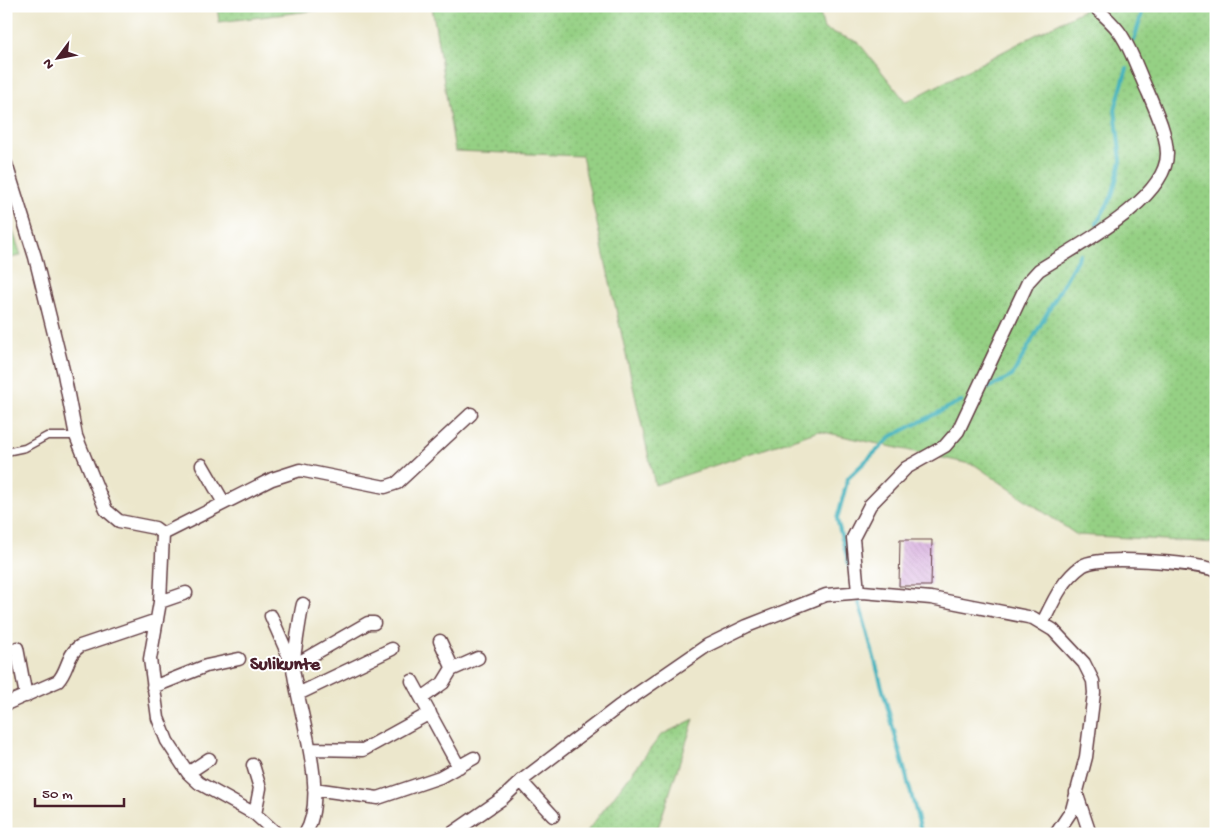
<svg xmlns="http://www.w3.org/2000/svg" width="1222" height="840" font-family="'Gochi Hand',sans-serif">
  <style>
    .grass { fill: url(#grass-dots); stroke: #707858 }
    .pitch { fill: #95d084; stroke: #707858 }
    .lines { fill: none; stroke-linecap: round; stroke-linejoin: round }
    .stream { stroke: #41b1bc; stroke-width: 4 }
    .building { fill: url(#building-back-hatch) }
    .service-casing { stroke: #623d43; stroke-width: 9 }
    .minor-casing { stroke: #623d43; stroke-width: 15 }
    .service { stroke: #fff; stroke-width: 6 }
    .minor { stroke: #fff; stroke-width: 12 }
    .labels { text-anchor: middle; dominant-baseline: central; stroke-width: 4; stroke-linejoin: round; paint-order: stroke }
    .district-label { font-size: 19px; font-weight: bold; fill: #4a1f2b; stroke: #fff }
  </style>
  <defs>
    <pattern id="grass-dots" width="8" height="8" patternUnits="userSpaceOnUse" patternTransform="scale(1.25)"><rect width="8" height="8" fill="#95d084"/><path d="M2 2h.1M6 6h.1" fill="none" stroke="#82b272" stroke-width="1.8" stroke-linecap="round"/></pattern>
    <pattern id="building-back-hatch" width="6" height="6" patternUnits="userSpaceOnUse" patternTransform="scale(1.25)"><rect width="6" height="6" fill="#d1a1da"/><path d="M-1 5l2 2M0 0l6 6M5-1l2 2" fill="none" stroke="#ac83b1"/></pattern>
  </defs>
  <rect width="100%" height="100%" fill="#fff"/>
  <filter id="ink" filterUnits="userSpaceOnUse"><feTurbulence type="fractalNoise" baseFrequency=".02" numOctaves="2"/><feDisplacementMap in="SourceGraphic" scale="10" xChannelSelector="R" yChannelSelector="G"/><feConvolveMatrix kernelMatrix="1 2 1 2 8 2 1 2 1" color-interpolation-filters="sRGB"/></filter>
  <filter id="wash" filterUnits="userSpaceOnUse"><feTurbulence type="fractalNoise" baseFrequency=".0096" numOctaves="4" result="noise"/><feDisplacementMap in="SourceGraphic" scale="20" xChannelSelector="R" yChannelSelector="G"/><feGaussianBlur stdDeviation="1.12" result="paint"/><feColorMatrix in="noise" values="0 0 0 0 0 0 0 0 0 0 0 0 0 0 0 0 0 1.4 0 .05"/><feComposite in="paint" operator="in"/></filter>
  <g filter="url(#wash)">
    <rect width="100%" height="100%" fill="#ece7cc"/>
    <path class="grass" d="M217,6H353L219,22Z
      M432,6H818L824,29L858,42L906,102L1091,6H1216V543L1077,535L975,465L819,431L655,485L582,156L455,151Z
      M694,719L656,834H585L661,735Z"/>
    <path class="pitch" d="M6,211L21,255L6,260Z"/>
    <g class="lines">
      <path class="stream" d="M1134,40L1144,6
        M1097,223L1112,196L1121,161L1115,109L1127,68
        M988,388L1012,376L1080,254
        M850,569L837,519L848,478L892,436L961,401
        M857,595L922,834"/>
    </g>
    <g id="blocks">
      <path class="building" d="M900,540H932L931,586H899Z"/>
    </g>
  </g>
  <g filter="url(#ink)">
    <use href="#blocks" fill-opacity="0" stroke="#623d43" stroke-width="1"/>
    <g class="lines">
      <defs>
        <path id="service" d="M6,452L25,448L47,436H76"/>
        <path id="minor" d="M6,164L35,257L64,374L76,436L106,510L119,521L155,528L163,534L160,602L150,659L158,718L167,741L188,773L199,783L255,814L277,834
          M202,465L224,503
          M163,534L272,479L300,470L385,487L397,483L471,414
          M858,592L853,538L870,505L906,468L945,446L958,431L1028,282L1039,270C1073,248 1168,200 1167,153C1166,132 1156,111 1148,92C1139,74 1133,53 1122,36C1115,24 1104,16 1094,6
          M160,602L186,593
          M303,604C301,610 293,662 293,668C298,711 330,795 305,834
          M271,616L293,666L368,623H374
          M1043,622C1053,602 1062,580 1082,566C1101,554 1192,563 1216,570
          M440,641L453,669
          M17,648L26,696
          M412,681L459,767
          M153,687L206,666L239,659
          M298,694L392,649
          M422,698L443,683L451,670L478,658
          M6,704L58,681C68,671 67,654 80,646L157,620
          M310,749L363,750L430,713
          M253,765L260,788L255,814
          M188,773L209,759
          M521,781L553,816
          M314,789L378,798L440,777L474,758
          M1076,792L1090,834
          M451,834L503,798L521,781L618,707L708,645L747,626L826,595L863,592L931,598L1033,618L1053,630L1084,663L1093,681L1094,693L1086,757L1072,810L1056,834"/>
      </defs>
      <use href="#service" class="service-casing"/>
      <use href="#minor" class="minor-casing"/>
      <use href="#service" class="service"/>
      <use href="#minor" class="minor"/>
    </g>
  </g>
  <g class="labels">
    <g class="district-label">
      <text x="285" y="665">Sulikunte</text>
    </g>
  </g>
  <rect width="1222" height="840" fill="none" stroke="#fff" stroke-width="25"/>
  <g transform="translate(58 58) rotate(238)" stroke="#ffffff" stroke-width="4" paint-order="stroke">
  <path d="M0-4L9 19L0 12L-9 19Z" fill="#4a1f2b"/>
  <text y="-8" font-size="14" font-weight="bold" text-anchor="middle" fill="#4a1f2b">N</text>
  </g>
  <path d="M35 798v8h89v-8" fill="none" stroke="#4a1f2b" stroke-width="2.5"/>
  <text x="42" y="798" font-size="15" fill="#4a1f2b" stroke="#ffffff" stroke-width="4" paint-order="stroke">50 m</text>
</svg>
